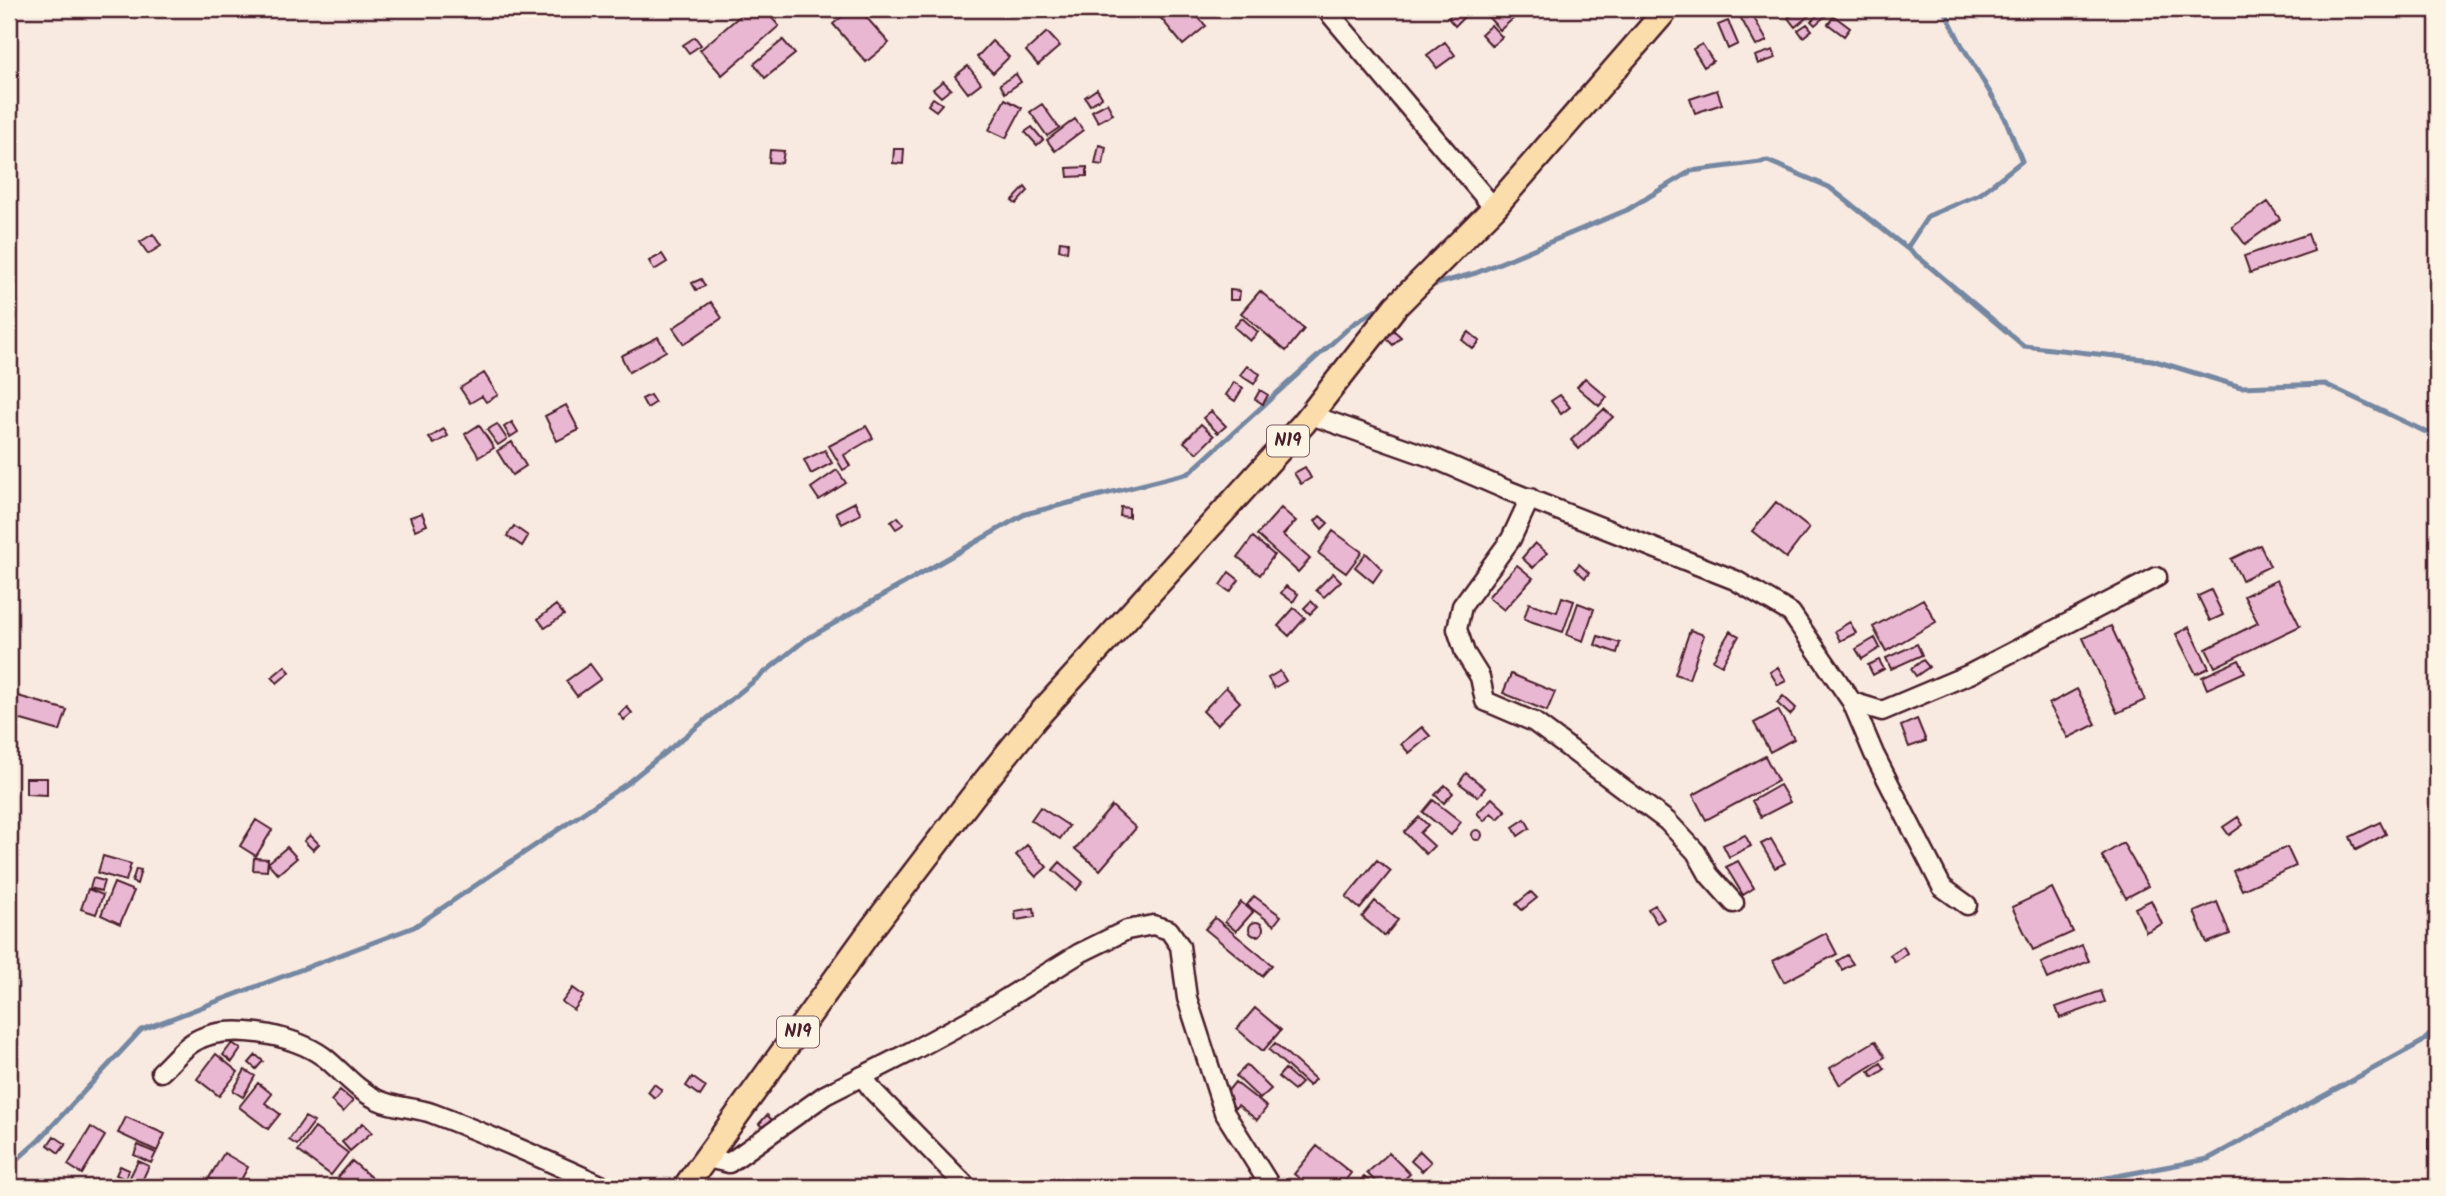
<svg xmlns="http://www.w3.org/2000/svg" width="2446" height="1196" font-family="Kalam,sans-serif">
  <style>
    .lines { fill: none; stroke-linecap: round; stroke-linejoin: round }
    .stream { stroke: #7487a1; stroke-width: 5 }
    .building { fill: #eab7d3; stroke: #4a1f2b; stroke-width: 2 }
    .minor-casing { stroke: #4a1f2b; stroke-width: 23 }
    .major-casing { stroke: #4a1f2b; stroke-width: 28 }
    .minor { stroke: #fcf5e5; stroke-width: 18 }
    .major { stroke: #faddab; stroke-width: 23 }
    .labels { text-anchor: middle; dominant-baseline: central; stroke-width: 5; stroke-linejoin: round; paint-order: stroke }
    .shield { fill: #fcf5e5; stroke: #7f5f63; stroke-width: 2 }
    .shield-label { font-size: 19px; font-weight: bold; fill: #4a1f2b }
  </style>
  <rect width="100%" height="100%" fill="#f8e9e1"/>
  <filter id="ink" filterUnits="userSpaceOnUse"><feTurbulence type="fractalNoise" baseFrequency=".0143" numOctaves="2"/><feDisplacementMap in="SourceGraphic" scale="14" xChannelSelector="R" yChannelSelector="G"/><feConvolveMatrix kernelMatrix="1 2 1 2 8 2 1 2 1" color-interpolation-filters="sRGB"/></filter>
  <g filter="url(#ink)">
    <g class="lines">
      <path class="stream" d="M1907,248L1928,216L1980,194L2022,161L2005,118L1960,42L1944,9
        M1429,286L1476,273L1627,210L1691,171L1768,161L1829,187L1923,261L2024,346L2152,360L2241,387L2325,384L2428,433L2437,451
        M9,1167L39,1140L141,1030L414,927L626,784L805,640L1025,514L1189,473L1353,324L1385,305
        M2058,1187L2208,1159L2422,1042L2437,1028"/>
    </g>
    <path class="building" d="M748,9H764L779,26L722,75L700,50Z
      M851,9H859L889,43L866,62L833,24Z
      M1168,9H1191L1206,26L1183,45L1159,16Z
      M1481,9H1505L1514,18L1500,30Z
      M1736,9H1749L1767,41L1756,46Z
      M1800,9H1817L1795,27L1788,18Z
      M1825,9L1830,12L1815,25L1811,21Z
      M1455,11L1463,18L1455,26L1448,18Z
      M1834,16L1850,28L1844,36L1828,24Z
      M1728,21L1738,44L1728,49L1718,25Z
      M1807,24L1812,30L1803,37L1798,30Z
      M1491,25L1502,37L1492,46L1481,34Z
      M1047,32L1060,46L1038,65L1026,51Z
      M695,37L701,45L689,53L683,45Z
      M783,40L795,54L765,78L754,64Z
      M992,41L1009,57L993,73L977,57Z
      M1445,42L1455,55L1437,68L1427,55Z
      M1702,44L1713,61L1704,67L1693,49Z
      M1773,50L1776,58L1758,64L1755,56Z
      M968,66L981,83L968,93L955,76Z
      M1016,74L1021,82L1005,93L1000,84Z
      M943,81L951,89L941,97L933,89Z
      M1097,89L1102,97L1090,105L1085,97Z
      M1717,90L1722,104L1695,113L1690,99Z
      M933,98L942,104L936,111L928,105Z
      M1005,99L1022,108L1006,138L989,130Z
      M1107,103L1113,114L1098,122L1092,111Z
      M1042,104L1059,128L1047,136L1030,112Z
      M1075,119L1083,130L1055,151L1047,140Z
      M1032,127L1043,140L1037,145L1025,132Z
      M1099,145L1106,147L1103,165L1095,164Z
      M894,149H904L903,164L893,163Z
      M770,150L784,151L782,163L769,162Z
      M1087,167V176L1068,177L1067,168Z
      M1025,187L1028,191L1016,204L1012,201Z
      M2268,202L2280,219L2245,244L2232,227Z
      M153,234L161,246L148,254L140,242Z
      M2308,234L2314,251L2250,273L2244,256Z
      M1060,241L1068,242L1067,252L1059,250Z
      M662,254L667,262L654,270L649,261Z
      M701,279L705,286L696,290L692,283Z
      M1230,290L1240,291L1239,300H1230Z
      M1260,291L1304,329L1286,351L1241,313Z
      M711,302L722,318L684,344L673,328Z
      M1242,318L1258,332L1250,341L1234,327Z
      M1392,329L1401,337L1393,345L1385,337Z
      M1469,332L1480,341L1473,349L1462,340Z
      M658,337L666,351L629,372L621,356Z
      M1247,366L1260,374L1254,384L1240,375Z
      M484,373L498,395L486,402L482,396L470,403L460,388Z
      M1585,378L1607,397L1599,406L1577,387Z
      M1234,382L1243,388L1235,401L1226,395Z
      M1260,390L1268,395L1263,404L1255,399Z
      M650,395L655,403L647,408L642,399Z
      M1560,395L1570,407L1561,414L1551,401Z
      M566,405L579,430L557,441L545,416Z
      M1604,409L1613,417L1579,449L1571,440Z
      M1211,411L1226,426L1218,433L1203,418Z
      M512,422L518,432L510,437L504,427Z
      M497,424L507,439L498,445L487,430Z
      M1201,424L1214,436L1197,453L1184,442Z
      M479,425L494,448L479,457L465,434Z
      M866,426L873,438L844,455L850,466L843,470L829,446Z
      M444,429L448,436L434,444L429,438Z
      M512,442L526,466L512,475L497,451Z
      M825,450L832,463L811,474L804,460Z
      M1305,467L1311,478L1301,484L1294,473Z
      M837,470L846,483L819,500L811,488Z
      M855,502L861,514L842,524L836,512Z
      M1776,502L1809,528L1786,558L1752,531Z
      M1121,507L1129,508V517L1120,516Z
      M1281,508L1296,521L1283,535L1310,559L1298,572L1257,535Z
      M422,513L427,525L415,530L410,517Z
      M1320,516L1328,523L1322,529L1315,521Z
      M898,517L904,524L896,529L891,522Z
      M514,526L528,536L522,546L507,536Z
      M1333,531L1362,552L1346,573L1318,553Z
      M1253,537L1274,555L1260,575L1238,557Z
      M1535,543L1547,553L1533,568L1522,558Z
      M2260,545L2270,566L2242,580L2231,559Z
      M1366,553L1382,569L1373,582L1355,567Z
      M1579,564L1589,573L1585,578L1575,569Z
      M1517,565L1533,578L1504,610L1488,597Z
      M1229,572L1239,580L1230,592L1220,585Z
      M1333,573L1341,581L1324,597L1316,590Z
      M2277,580L2300,626L2215,667L2206,649L2258,623L2244,596Z
      M1286,586L1298,594L1293,602L1281,593Z
      M2211,590L2223,615L2210,621L2198,596Z
      M1562,597L1574,601L1563,632L1524,619L1529,603L1557,612Z
      M1923,599L1936,622L1886,651L1873,627Z
      M1311,601L1317,607L1310,614L1304,608Z
      M1578,603L1594,609L1583,641L1567,635Z
      M556,605L564,615L545,628L538,619Z
      M1294,608L1305,618L1289,636L1278,626Z
      M1850,622L1856,633L1840,641L1835,631Z
      M2111,626L2145,700L2117,713L2083,638Z
      M2189,627L2209,668L2196,674L2176,634Z
      M1690,630L1704,635L1689,679L1675,674Z
      M1730,631L1739,636L1722,665L1713,660Z
      M1598,636L1620,643L1617,653L1595,645Z
      M1875,638L1880,648L1862,659L1856,649Z
      M1917,644L1922,655L1891,669L1886,658Z
      M1879,660L1884,669L1873,675L1868,665Z
      M1923,660L1929,667L1916,676L1911,669Z
      M2239,660L2245,672L2207,689L2202,677Z
      M590,664L601,679L577,696L566,681Z
      M285,666L290,672L277,683L272,677Z
      M1778,667L1786,681L1778,685L1770,672Z
      M1280,671L1286,681L1274,688L1268,678Z
      M1511,674L1555,692L1547,711L1503,693Z
      M1226,687L1240,702L1217,725L1203,711Z
      M2077,689L2096,724L2068,738L2049,704Z
      M18,696L67,710L60,731L11,717Z
      M1783,696L1796,708L1790,715L1777,703Z
      M627,707L632,713L624,720L619,714Z
      M1778,710L1794,739L1770,752L1754,723Z
      M1917,719L1926,741L1909,747L1901,726Z
      M1422,727L1430,736L1409,753L1401,744Z
      M1765,756L1778,781L1706,820L1693,795Z
      M1466,773L1485,788L1478,797L1459,783Z
      M26,778H47V795L26,794Z
      M1445,785L1453,793L1444,803L1435,795Z
      M1780,785L1790,802L1761,817L1752,801Z
      M1492,798L1506,811L1498,819L1491,813L1484,821L1477,813Z
      M1433,800L1461,822L1451,835L1423,812Z
      M1112,806L1136,828L1100,870L1075,849Z
      M1040,807L1069,826L1060,839L1031,820Z
      M1419,817L1428,825L1420,833L1434,846L1426,854L1404,832Z
      M2238,817L2243,825L2229,835L2223,827Z
      M1525,819L1530,828L1518,836L1513,827Z
      M256,820L272,830L256,856L240,846Z
      M2380,822L2386,834L2356,850L2350,837Z
      M1472 835a5 5 0 1 1 10 0a5 5 0 1 1-10 0Z
      M310,835L319,844L313,850L304,841Z
      M1745,835L1751,846L1729,857L1723,845Z
      M1771,839L1785,863L1775,868L1761,844Z
      M2123,843L2148,886L2126,898L2102,856Z
      M1027,845L1047,867L1036,877L1016,855Z
      M287,847L297,858L278,874L268,863Z
      M2287,847L2296,866L2242,890L2233,871Z
      M103,856L131,864L126,881L98,873Z
      M254,858L268,859L267,871L253,870Z
      M1377,860L1391,871L1360,909L1346,897Z
      M1738,861L1754,888L1743,895L1726,867Z
      M1060,862L1083,882L1076,890L1053,870Z
      M136,869L141,870L137,884L132,882Z
      M93,878L104,881L101,891L90,888Z
      M114,883L134,891L120,924L101,915Z
      M2052,888L2073,932L2033,950L2012,907Z
      M88,889L103,895L96,914L81,909Z
      M1531,892L1537,898L1522,910L1516,904Z
      M1254,896L1281,916L1274,925L1247,905Z
      M2151,900L2162,924L2146,932L2135,908Z
      M1375,901L1398,920L1385,936L1362,917Z
      M1241,902L1253,912L1236,931L1225,922Z
      M2217,902L2230,934L2207,943L2194,912Z
      M1655,905L1664,919L1657,923L1648,909Z
      M1034,908L1035,917L1016,920L1015,911Z
      M1215,918L1272,965L1262,976L1205,929Z
      M1249 929a7 7 0 1 1 14 0a7 7 0 1 1-14 0Z
      M1826,933L1837,954L1784,982L1773,961Z
      M2082,945L2089,961L2048,979L2041,963Z
      M1903,946L1907,953L1895,962L1890,955Z
      M1847,955L1853,964L1842,970L1837,961Z
      M573,988L584,996L574,1010L562,1002Z
      M2101,991L2105,1002L2060,1018L2056,1007Z
      M1255,1008L1281,1030L1263,1051L1237,1029Z
      M1875,1041L1885,1057L1840,1085L1830,1068Z
      M232,1043L241,1049L232,1062L223,1055Z
      M1275,1043L1315,1079L1309,1086L1269,1050Z
      M216,1054L238,1072L219,1096L197,1079Z
      M256,1055L263,1061L256,1069L249,1063Z
      M1881,1063L1885,1069L1873,1077L1869,1071Z
      M1247,1065L1271,1089L1260,1099L1236,1076Z
      M1285,1069L1301,1083L1294,1090L1278,1077Z
      M245,1070L255,1076L243,1097L233,1091Z
      M692,1077L706,1087L700,1096L686,1086Z
      M1235,1082L1267,1107L1257,1120L1238,1105L1235,1108L1222,1098Z
      M258,1083L272,1094L265,1103L280,1114L268,1129L239,1107Z
      M654,1084L662,1090L655,1098L648,1092Z
      M340,1090L353,1101L343,1112L331,1101Z
      M767,1115L777,1125L769,1133L759,1124Z
      M126,1117L165,1134L157,1151L118,1133Z
      M305,1117L314,1122L297,1145L289,1140Z
      M363,1123L372,1132L350,1151L342,1142Z
      M91,1127L105,1136L82,1174L68,1165Z
      M315,1128L348,1153L331,1175L298,1151Z
      M54,1136L66,1144L59,1153L48,1145Z
      M2428,1139H2437V1150H2428Z
      M138,1145L156,1153L151,1163L134,1155Z
      M1317,1146L1351,1173L1340,1187H1310L1294,1174Z
      M1420,1151L1431,1162L1422,1171L1411,1161Z
      M224,1153L248,1167L237,1187H225L209,1178Z
      M1389,1153L1410,1174L1396,1187H1381L1367,1173Z
      M138,1161L149,1166L139,1187H135L127,1183Z
      M352,1161L382,1187H350L338,1177Z
      M120,1166L129,1170L125,1179L116,1175Z
      M1364,1177L1375,1187H1354Z"/>
    <g class="lines">
      <defs>
        <path id="minor" d="M1326,9L1494,208
          M1311,415L1433,458L1507,490L1735,580L1791,613L1852,702L1882,711L1970,674L2157,577
          M1530,498L1511,539L1462,606L1457,629L1465,653L1480,677L1485,701L1534,722L1667,821L1696,852L1709,875L1734,903
          M1852,702L1874,754L1942,887L1967,905
          M161,1072C171,1063 181,1050 192,1043C225,1021 293,1034 324,1057C342,1071 356,1090 378,1100C395,1108 416,1107 434,1114C492,1136 549,1161 605,1187
          M862,1076L874,1092L967,1187
          M707,1158L729,1163L825,1095L914,1050L986,1011L1080,953L1127,930L1153,925L1169,930L1180,946L1187,998L1224,1112L1271,1187"/>
        <path id="major" d="M685,1187L873,927L973,796L1036,718L1304,423L1395,307L1494,208L1667,9"/>
      </defs>
      <use href="#minor" class="minor-casing"/>
      <use href="#major" class="major-casing"/>
      <use href="#minor" class="minor"/>
      <use href="#major" class="major"/>
    </g>
  </g>
  <g class="labels">
    <g class="shield">
      <rect x="1267" y="425.5" width="42" height="31" rx="5"/>
      <rect x="777" y="1016.5" width="42" height="31" rx="5"/>
    </g>
    <g class="shield-label">
      <text x="1288" y="441">N19</text>
      <text x="798" y="1032">N19</text>
    </g>
  </g>
  <rect width="2446" height="1196" fill="none" stroke="#fcf5e5" stroke-width="35"/>
  <rect x="18" y="18" width="2411" height="1161" fill="none" stroke="#4a1f2b" stroke-width="2.5" filter="url(#ink)"/>
</svg>
